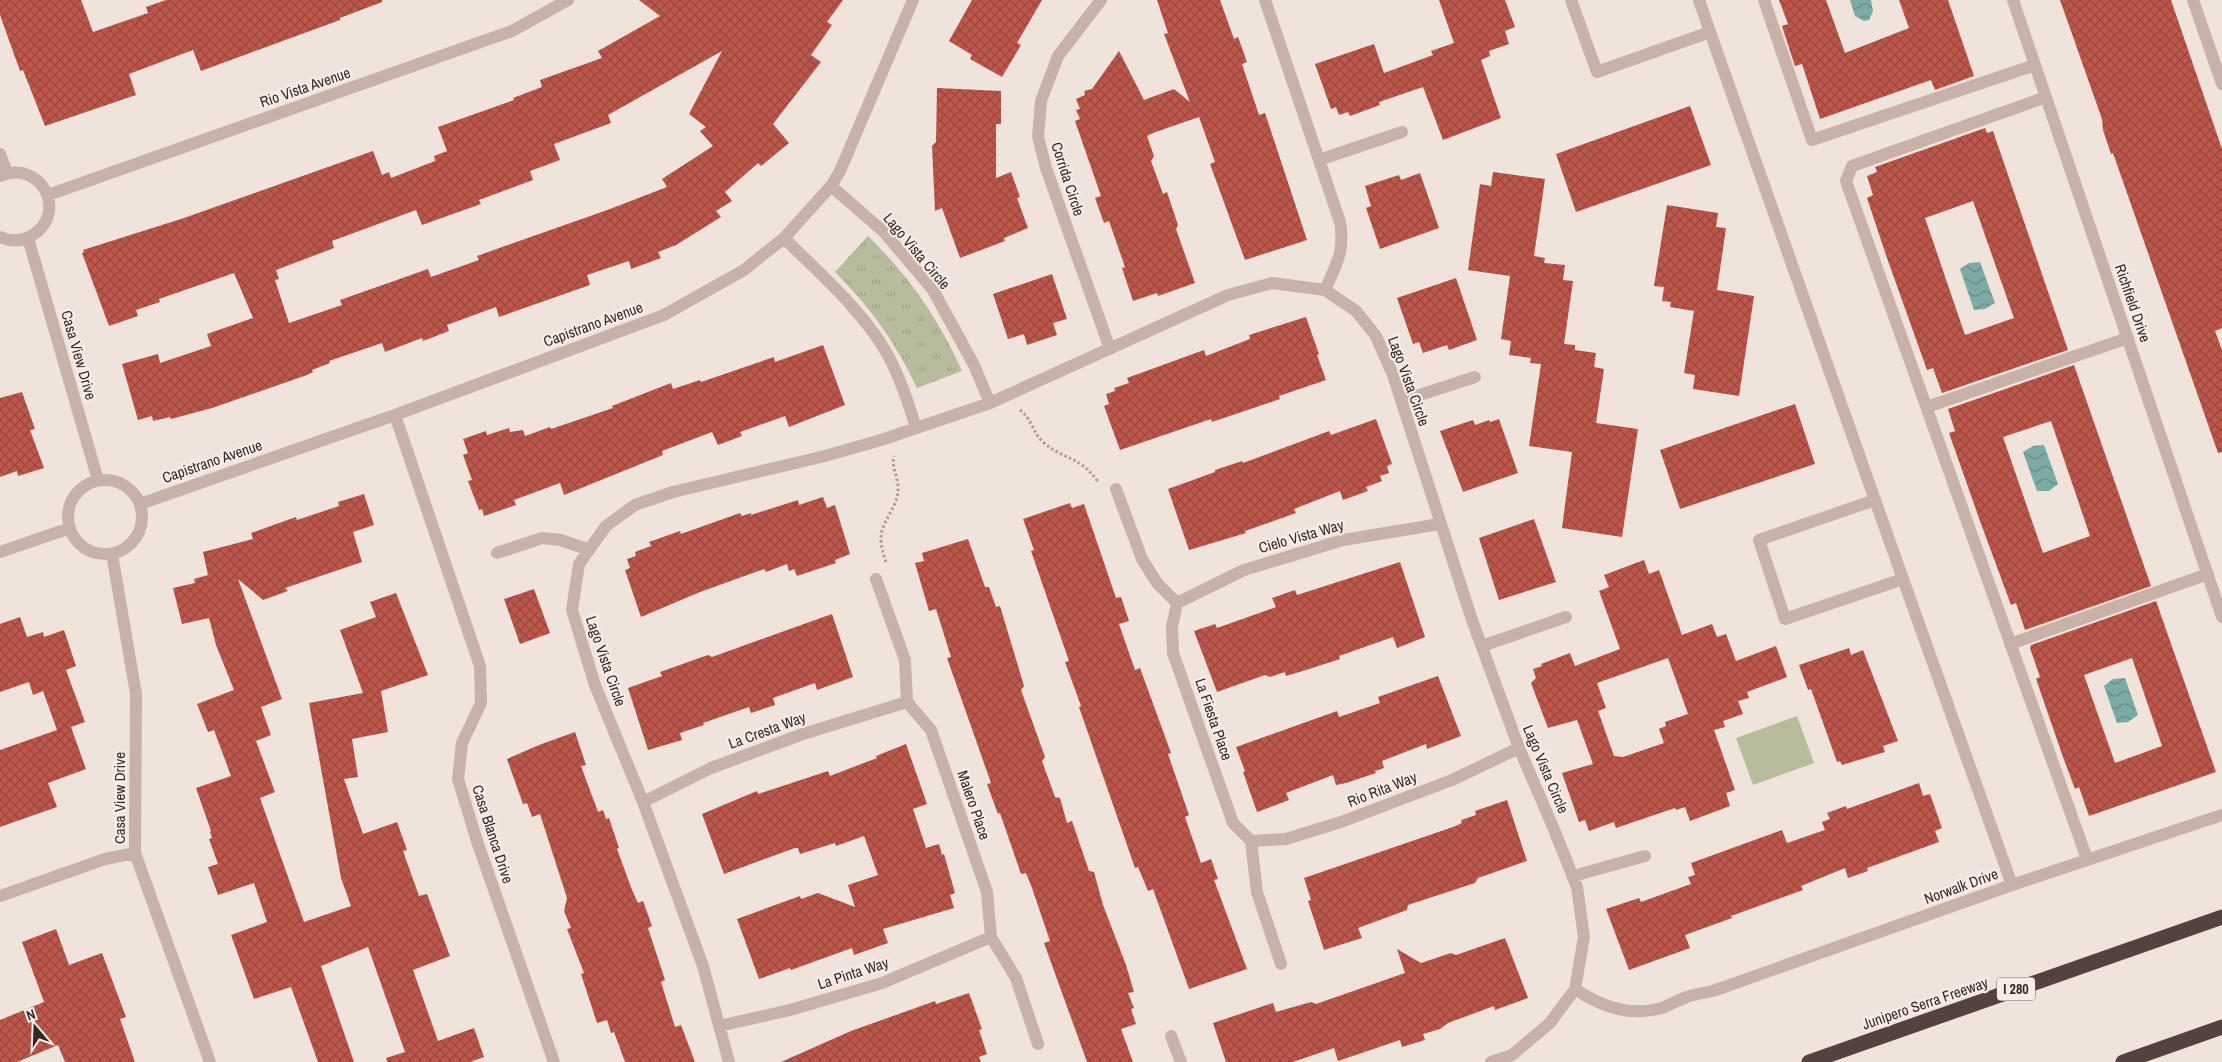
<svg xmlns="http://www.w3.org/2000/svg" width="2222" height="1062" font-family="'Archivo Narrow',sans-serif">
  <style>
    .grass { fill: url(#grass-tufts) }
    .pitch { fill: #b7bd9c }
    .water { fill: url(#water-waves) }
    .building { fill: url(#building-cross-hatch); fill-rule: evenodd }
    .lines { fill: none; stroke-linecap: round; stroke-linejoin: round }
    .path { stroke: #b29b92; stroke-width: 3; stroke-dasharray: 2.5 2.5; stroke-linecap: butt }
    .lane { stroke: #c7b1a8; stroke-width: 12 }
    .street { stroke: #c7b1a8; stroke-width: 12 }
    .highway { stroke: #54423f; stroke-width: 15 }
    .labels { text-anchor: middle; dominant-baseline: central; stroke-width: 4.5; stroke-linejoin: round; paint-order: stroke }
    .shield { fill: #f8ede7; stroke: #6f6461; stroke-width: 1 }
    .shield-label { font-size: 14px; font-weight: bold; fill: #342927 }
    .street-label { font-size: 15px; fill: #342927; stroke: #f8ede7 }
  </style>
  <defs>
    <pattern id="grass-tufts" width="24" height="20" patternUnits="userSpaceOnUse" patternTransform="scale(1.25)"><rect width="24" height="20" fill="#b7bd9c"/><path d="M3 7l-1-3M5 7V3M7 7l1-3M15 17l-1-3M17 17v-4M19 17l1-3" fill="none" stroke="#9ea286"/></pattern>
    <pattern id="water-waves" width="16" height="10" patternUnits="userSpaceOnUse" patternTransform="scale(1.25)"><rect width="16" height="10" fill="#7caaa5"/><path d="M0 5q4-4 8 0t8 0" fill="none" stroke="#668a86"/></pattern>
    <pattern id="building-cross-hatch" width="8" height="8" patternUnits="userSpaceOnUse" patternTransform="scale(1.25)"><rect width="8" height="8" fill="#bd564b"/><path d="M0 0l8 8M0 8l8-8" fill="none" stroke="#9a473e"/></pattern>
  </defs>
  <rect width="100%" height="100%" fill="#f0e3db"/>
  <path class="grass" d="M868,236C909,276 939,319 962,371L917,388C895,342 871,308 835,272Z"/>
  <path class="pitch" d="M1797,716L1814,763L1753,785L1736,738Z"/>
  <path class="water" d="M1850,0H1871L1873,11L1869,20L1864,21L1855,16Z
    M1980,262L1995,303L1985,309L1974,310L1960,269L1969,263Z
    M2044,445L2058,484L2049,491H2037L2023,452L2033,446Z
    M2125,678L2138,715L2128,722L2117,723L2104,686L2113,679Z"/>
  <path class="building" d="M0,0H81L93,32L148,13L146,7L166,0H382V2L340,18V20L201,71L193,50L129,74L136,95L45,126L23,70L20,71L0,15Z
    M639,0H843L827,22L832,25L811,55L821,62L773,124L789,143L761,166L758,163L725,192L732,201L716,211L721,217L676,245L658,252L661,258L631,269L629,261L587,275L590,285L499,317L496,307L447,325L449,331L423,341L422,338L385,352L382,343L329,361L330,363L312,370L313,372L307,375L212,408L171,419L170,417L153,421L152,416L138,420L122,364L158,354L160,363L211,346L207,334L253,318L234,273L159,299L160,302L136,310L138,316L109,326L82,253L84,252L83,250L184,218L373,151L382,175L389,172L391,178L435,161L434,156L447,151L438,127L514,100L513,98L542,87L540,80L602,58L598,51L660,16ZM722,51L689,114L706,127L700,131L713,146L662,179L667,187L610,209L477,256L479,260L431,277L428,269L340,300L342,305L289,323L275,280L279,279L276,270L334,248L332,241L416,210L422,225L481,204L479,200L533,180L530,171L560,160L554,144L611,123L608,115Z
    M972,0H1042L1017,43L1021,45L1002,77L970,59L972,55L949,41Z
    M1157,0H1220L1234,39L1238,37L1247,62L1242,64L1259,115L1265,113L1307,240L1245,260L1210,164L1215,162L1199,117L1153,133L1147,136L1154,156L1151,161L1163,194L1167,192L1178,225L1176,229L1195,283L1158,296L1157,293L1133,301L1122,268L1125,267L1109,221L1104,223L1095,198L1101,196L1075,121L1080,119L1076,110L1080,109L1076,99L1085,95L1084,91L1092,89L1119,51L1144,100L1174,89L1190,102L1164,34L1168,33Z
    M1439,0H1505L1515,27L1505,31L1509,44L1489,51L1490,56L1481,60L1501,118L1443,140L1423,87L1379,102L1380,105L1350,116L1348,112L1339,115L1336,107L1331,109L1315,64L1374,44L1384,73L1433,55L1431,51L1454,43Z
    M1779,0H1826L1845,53L1909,28L1899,0H1948L1974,76L1935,90L1931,80L1820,119L1802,64L1795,66L1790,51L1782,26L1788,24Z
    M2060,0H2171L2222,149V328L2215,331L2222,350V452L2218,453L2113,153L2111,154L2103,130L2102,119Z
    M937,88L1001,91V124H996V178L1011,172L1020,197L1017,198L1028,228L1004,238L1005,241L960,258L942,208L935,211L932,146L936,142Z
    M1690,106L1711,165L1576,212L1556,154Z
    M1985,128L1987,133L1993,131L2068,350L1942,393L1933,368L1927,370L1887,258L1867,198L1873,195L1867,176L1877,172L1875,167ZM1973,201L2014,318L1965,335L1925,218Z
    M1493,172L1545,179L1534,256L1545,258L1544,263L1565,265L1563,280L1573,281L1564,344L1575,345V350L1596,353L1594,367L1604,369L1596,423L1638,429L1622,537L1562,528L1572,452L1529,446L1541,364L1530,363L1531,358L1509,355L1511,341L1501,339L1510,276L1468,270L1480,184L1491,186Z
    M1420,173L1439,228L1380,249L1366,208L1371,206L1365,186L1399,175L1401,180Z
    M1667,205L1718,213L1716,227L1726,228L1717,290L1754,296L1739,396L1693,389L1695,375L1684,373L1694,311L1670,307L1671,302L1662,301L1664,287L1654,286Z
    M1052,274L1067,319L1053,323L1057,335L1027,345L1024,334L1008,339L993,294Z
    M1456,278L1477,340L1449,350L1447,345L1423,353L1419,342L1413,344L1397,298Z
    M1306,317L1319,354L1317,355L1326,380L1279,396L1280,399L1212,422L1211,419L1120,450L1104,406L1109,404L1106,394L1115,391L1114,388L1129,383L1127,378L1204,350L1206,356L1250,339L1249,335Z
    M823,345L845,405L789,427L785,416L740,432L742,436L718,445L712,432L662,451L663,455L564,495L560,483L514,500L516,505L484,516L482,509L479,510L468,481L472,480L463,455L468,453L463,439L486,431L487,435L509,428L510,432L523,430L525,436L550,427L551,429L613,408L612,406L671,383L673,389L700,380L701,382L774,357L775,362Z
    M2074,365L2151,586L2025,630L2016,603L2011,605L1980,521L1949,433L1955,431L1948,409ZM2051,421L2090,536L2043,553L2003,437Z
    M22,392L35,429L30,430L44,468L18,476L17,471L0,477V398Z
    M1795,404L1815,464L1680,509L1660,450Z
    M1376,419L1392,464L1387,466L1389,473L1380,476L1382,481L1366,487L1368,491L1343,500L1340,491L1294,509L1296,513L1245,531L1246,533L1189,550L1168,489L1215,472V470L1242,461L1243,463L1329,431L1331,435Z
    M1499,419L1518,473L1463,492L1440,431L1473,420L1475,425L1489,420L1490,422Z
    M364,494L374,525L353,532L362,562L285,588L288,591L263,600L238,579L282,699L261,707L271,735L256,741L275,792L260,798L304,922L351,906L341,878L309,703L363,693L340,630L376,617L370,602L396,593L428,675L381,691L388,732L352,739L358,777L344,779L363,834L397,822L407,850L403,851L419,896L427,894L450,956L413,970L438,1041L474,1028L484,1057L470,1062H387L386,1058L405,1052L368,947L321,966L354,1062H318L291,987L254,999L241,963L231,935L267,922L254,883L218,895L208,867L218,864L209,839L212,838L210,832L211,831L196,788L231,776L214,730L208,732L197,704L234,690L216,645L209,618L182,624L173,588L195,583L194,579L208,575L203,552L253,539L251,533L296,517L297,520L339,506L338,502Z
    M823,497L827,508L835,505L850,554L835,560L836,563L797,576L794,569L789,571L787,564L766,572L764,569L700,592L641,617L625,570L630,568L627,559L636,556L635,552L651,546L649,542L680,531L681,534L740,513L742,516L751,513V515L798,500L799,505Z
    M1070,503L1072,508L1084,504L1116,598L1121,597L1129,621L1119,624L1135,670L1140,668L1171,753L1168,754L1189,815L1185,817L1201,863L1211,859L1218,879L1214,880L1247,969L1189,989L1153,889L1148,891L1138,867L1135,868L1079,707L1081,706L1065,662L1069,661L1031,551L1034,550L1023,519Z
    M1534,519L1556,582L1499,600L1479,538Z
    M968,539L985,587H989L996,607L1000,606L1024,686L1021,690L1045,757L1042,761L1055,797L1060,798L1067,823L1072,821L1089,871L1094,872L1103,905L1126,965L1134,992L1128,993L1134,1008L1131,1009L1136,1024L1121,1029L1133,1062H1087L1044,943L1050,941L1032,888L1026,873L1021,874L1000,813L998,814L987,784L991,783L947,658L951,657L936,609L929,611L915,563L924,561L922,553Z
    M1644,560L1649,574L1659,570L1682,635L1712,624L1717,637L1726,634L1736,661L1776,646L1787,677L1747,692L1749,698L1738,701L1743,714L1723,721L1725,727L1714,730L1735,790L1726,793L1730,806L1690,821L1685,807L1676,810L1675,808L1616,828L1614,822L1589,831L1585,820L1579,822L1562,773L1593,764L1577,720L1548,728L1531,683L1536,678L1533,669L1542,666L1541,664L1570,653L1575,666L1620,649L1599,591L1609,587L1604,575ZM1668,658L1688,714L1665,722L1666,726L1659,729L1664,743L1623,757L1614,756L1598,711L1606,708L1597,683Z
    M1400,562L1425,637L1397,648L1393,637L1339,656L1340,659L1306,670L1286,676L1285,672L1270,677L1265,675L1217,692L1194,631L1215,624L1217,628L1276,607L1272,598L1295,590L1297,595Z
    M534,589L550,633L520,644L504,599Z
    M2156,601L2216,772L2089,816L2079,787L2075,789L2063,757L2036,679L2040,677L2030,648L2031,645ZM2132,658L2162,746L2115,763L2084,675Z
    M832,614L853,677L817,690L815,683L773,698L775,705L751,713L749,707L703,723L704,725L680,733L682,740L648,750L628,688L662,676L660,672L708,655L712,657Z
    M20,617L27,637L43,632L44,637L64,630L76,666L66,670L85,722L71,727L86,769L48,783L57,807L0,827V750L57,730L43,691L33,695L29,682L0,692V624Z
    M1849,648L1851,655L1863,650L1898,741L1883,746L1885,752L1842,765L1840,761L1837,762L1811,689L1808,690L1799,665Z
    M1438,676L1461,736L1427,749L1426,744L1382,761L1384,768L1375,771L1376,773L1346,783L1336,785L1333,775L1286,793L1289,800L1257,812L1243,772L1245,771L1236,747L1337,711L1339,717L1380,703L1378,697Z
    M575,732L586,765L581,766L598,812L603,810L606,819L609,818L619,848L617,849L632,890L638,903L643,901L652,926L648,928L665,980L661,982L675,1027L681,1025L695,1062H625L614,1032L611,1033L607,1020L597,1023L581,974L584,973L567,929L571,928L564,911L567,898L540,814L532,817L527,803L523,804L507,759L539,745Z
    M906,744L927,804L913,809L926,848L939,844L942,855L944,854L955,893L950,895L954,908L883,929L888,943L854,955L852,948L791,970L790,968L759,979L737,919L800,896L801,899L818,893L855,907L848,885L878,875L864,836L836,846L835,843L800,854L798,848H795L724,874L702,814L757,791L758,794L828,771L830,776L877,758L876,756Z
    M1919,783L1923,796L1930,794L1942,828L1935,831L1939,842L1867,868L1868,871L1848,878L1845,868L1801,886L1803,890L1731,916L1732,918L1685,935L1690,948L1629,970L1606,909L1639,898L1641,902L1691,884L1688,877L1695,875L1691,863L1782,830L1787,843L1825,830L1822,822L1830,819L1827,813L1846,806L1847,809Z
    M1507,800L1527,861L1478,878L1475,883L1408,905L1407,910L1358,928L1362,938L1324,950L1308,901L1311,900L1304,878L1453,827L1462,823L1461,820L1476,815L1475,811Z
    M56,929L69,965L102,953L126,1017L120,1019L135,1062H65L58,1045L17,1062H0V1020L44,1002L22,942Z
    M1505,938L1528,998L1495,1010L1494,1006L1448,1023L1440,1029L1423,1034L1425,1040L1402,1047L1400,1040L1338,1061L1334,1048L1293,1062H1226L1213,1023L1273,1003L1276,1012L1311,1002L1316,1004L1405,973L1397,949L1421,963L1451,953L1456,955Z
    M969,993L982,1029L979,1030L987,1054L979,1057L981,1062H781L851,1031L935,1001L936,1004Z"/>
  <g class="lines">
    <path class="path" d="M1020,410C1032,419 1033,433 1043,442C1062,459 1082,457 1098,482
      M886,562C883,553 879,541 882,531C886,516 899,504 898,487C898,476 891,467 894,456"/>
    <path class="lane" d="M1571,0L1597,72L1710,32L1875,500L1759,540L1785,619L1903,579L2012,885
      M1699,0L1710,32
      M1764,0L1812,140L2035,65
      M2193,0L2222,84
      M2046,97L1852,166L1846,181L2087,859
      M1927,407L2128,338
      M1875,500L1903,579
      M2010,644L2208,574
      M1575,989C1602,1007 1630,1017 1662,1008C1670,1005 1678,1000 1687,997C1695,994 1704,993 1713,991"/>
    <path class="street" d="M1101,0L1058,56L1041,101L1038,137L1046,168L1110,349
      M1265,0L1340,222C1345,251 1337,263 1325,290
      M2013,0L2222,617
      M0,154L7,173
      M1319,160L1402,132
      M0,176C40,159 69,211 33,235C23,241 11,242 0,237
      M831,186L884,232L933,290L974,365L990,403
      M48,195L512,31L568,0
      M28,238L98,480
      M784,238C819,273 859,307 885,350C899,374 908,402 916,428
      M1401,401L1475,377
      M395,415L480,666L481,703L462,743L458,779L477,841L554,1062
      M68 517a37 37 0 1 1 74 0a37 37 0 1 1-74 0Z
      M1116,489L1142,559L1157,583L1177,603L1172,627L1173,653L1233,823L1251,841L1257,892L1281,964
      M140,504L395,415L664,315L744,270L784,238L831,186L840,171L913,0
      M0,552L70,528
      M497,553L542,538L561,540L589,550
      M112,554L136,694L135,853L210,1062
      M876,579L905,660L907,702L931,730L987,892L991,937L1016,978L1038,1044
      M1177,603L1244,570L1343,540L1440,524
      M1482,646L1566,617
      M643,802L711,768L803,734L907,702
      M1251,841L1286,839L1341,822L1452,780L1519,748
      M1573,876L1645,856
      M0,896L105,859L135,853
      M1713,991L2012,885L2222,815
      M719,1026L790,1010L882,983L991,937
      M1171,1036L1181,1062
      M729,1062L703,966L643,802L595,685L572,610L579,564L606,526L635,505L673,492L825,456L881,440L990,403L1228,295L1272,283L1325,290L1356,311L1376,336L1393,375L1472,620L1519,748L1553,827L1577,887L1584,937L1575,989L1550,1023L1512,1055L1491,1062"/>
    <path class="highway" d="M1809,1062L2222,917
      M2123,1062L2222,1027"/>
  </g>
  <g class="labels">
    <rect class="shield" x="1997" y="977.5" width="38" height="23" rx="4"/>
    <g class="shield-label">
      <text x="2016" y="989">I 280</text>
    </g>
    <g class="street-label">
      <text transform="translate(305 87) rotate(-19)">Rio Vista Avenue</text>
      <text transform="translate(1068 179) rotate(72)">Corrida Circle</text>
      <text transform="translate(917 251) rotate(50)">Lago Vista Circle</text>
      <text transform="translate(2133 303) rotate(71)">Richfield Drive</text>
      <text transform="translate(593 324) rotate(-20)">Capistrano Avenue</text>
      <text transform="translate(79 355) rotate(74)">Casa View Drive</text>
      <text transform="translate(1409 381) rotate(70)">Lago Vista Circle</text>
      <text transform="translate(212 461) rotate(-19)">Capistrano Avenue</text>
      <text transform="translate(1301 536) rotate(-16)">Cielo Vista Way</text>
      <text transform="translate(606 661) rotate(71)">Lago Vista Circle</text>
      <text transform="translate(1214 719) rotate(71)">La Fiesta Place</text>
      <text transform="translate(767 730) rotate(-20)">La Cresta Way</text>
      <text transform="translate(1546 769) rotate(67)">Lago Vista Circle</text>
      <text transform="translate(1382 789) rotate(-21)">Rio Rita Way</text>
      <text transform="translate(119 798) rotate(-90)">Casa View Drive</text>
      <text transform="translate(974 805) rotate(71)">Malero Place</text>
      <text transform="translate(493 834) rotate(72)">Casa Blanca Drive</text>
      <text transform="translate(1961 886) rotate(-20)">Norwalk Drive</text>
      <text transform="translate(853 973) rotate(-18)">La Pinta Way</text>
      <text transform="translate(1925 1003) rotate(-19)">Junipero Serra Freeway</text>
    </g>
  </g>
  <g transform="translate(35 1027) rotate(341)" stroke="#f8ede7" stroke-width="4" paint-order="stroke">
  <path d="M0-4L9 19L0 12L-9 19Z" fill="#342927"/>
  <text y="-8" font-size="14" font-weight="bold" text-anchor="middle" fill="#342927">N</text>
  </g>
</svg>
